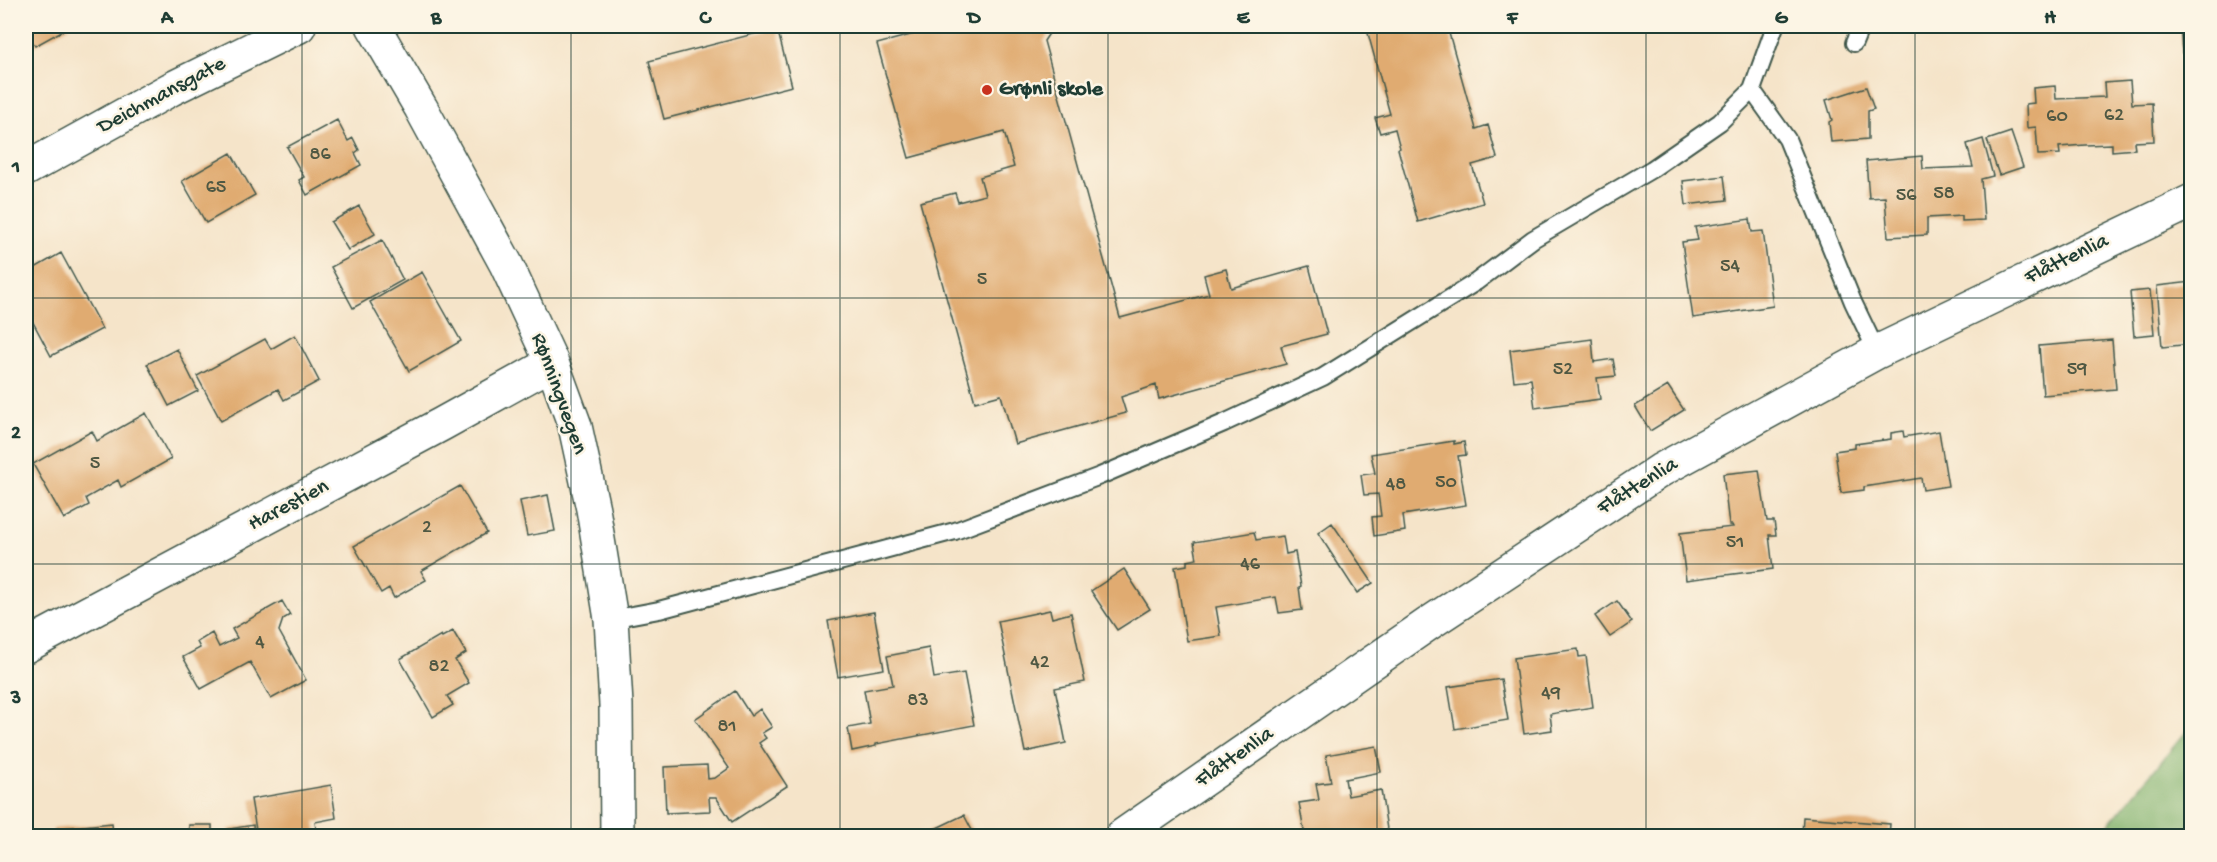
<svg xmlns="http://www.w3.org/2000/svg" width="2217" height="862" font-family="'Gochi Hand',sans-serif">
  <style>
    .forest { fill: #83b36e; stroke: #517851; stroke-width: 1.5 }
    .building { fill: #e0ab71 }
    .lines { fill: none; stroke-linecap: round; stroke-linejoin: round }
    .service-casing { stroke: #3f564a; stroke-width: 20 }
    .minor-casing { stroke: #3f564a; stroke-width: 36 }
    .tertiary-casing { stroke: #3f564a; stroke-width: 36 }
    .service { stroke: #fff; stroke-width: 16 }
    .minor { stroke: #fff; stroke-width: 33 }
    .tertiary { stroke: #fff; stroke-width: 33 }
    .grid { fill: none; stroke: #1f3d34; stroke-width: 1.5; stroke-opacity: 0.55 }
    .poi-dot { fill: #c8321e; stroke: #fcf5e5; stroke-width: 2 }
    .labels { text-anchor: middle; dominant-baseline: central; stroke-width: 5; stroke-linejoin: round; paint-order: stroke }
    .number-label { font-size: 20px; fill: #4f5843 }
    .poi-label { font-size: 22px; font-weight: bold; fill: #1f3d34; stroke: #fcf5e5; text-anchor: start }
    .street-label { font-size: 22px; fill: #1f3d34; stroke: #fcf5e5 }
    .neatline { fill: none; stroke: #1f3d34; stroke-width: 2 }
    .grid-label { font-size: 20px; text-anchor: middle; font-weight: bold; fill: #1f3d34 }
  </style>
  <rect width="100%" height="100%" fill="#fcf5e5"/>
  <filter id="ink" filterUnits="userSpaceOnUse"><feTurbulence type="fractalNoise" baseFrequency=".0167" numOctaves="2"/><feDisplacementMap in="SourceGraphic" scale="12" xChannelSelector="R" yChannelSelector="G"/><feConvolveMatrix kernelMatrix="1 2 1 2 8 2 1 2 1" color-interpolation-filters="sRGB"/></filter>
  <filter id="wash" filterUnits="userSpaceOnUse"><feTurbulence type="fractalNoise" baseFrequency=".008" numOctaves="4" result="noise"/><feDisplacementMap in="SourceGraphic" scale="24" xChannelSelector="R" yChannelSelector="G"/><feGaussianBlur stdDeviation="1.35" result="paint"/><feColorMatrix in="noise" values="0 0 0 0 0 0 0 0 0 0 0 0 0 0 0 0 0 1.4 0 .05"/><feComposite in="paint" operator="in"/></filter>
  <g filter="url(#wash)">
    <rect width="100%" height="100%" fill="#f5e4c9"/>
    <path class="forest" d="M2191,726V836H2099Z"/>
    <g id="blocks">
      <path class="building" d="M26,26H71L35,46L26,30Z
        M944,26H1054L1044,41L1120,318L1209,294L1204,275L1226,269L1231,288L1309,266L1327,334L1281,346L1286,364L1159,399L1156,385L1121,397L1126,413L1015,444L1001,395L975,402L920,202L955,193L958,202L985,195L980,177L1014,167L1004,132L909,158L877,44Z
        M1366,26H1447L1476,129L1488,125L1497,158L1472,165L1483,203L1418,222L1398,149L1400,148L1395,129L1380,133L1375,118L1390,114Z
        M2180,26H2192V52L2182,53Z
        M777,28L792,86L664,119L649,61Z
        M2130,81L2132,104L2152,103L2154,141L2134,142L2135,149L2112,151V144L2085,145L2059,147L2060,154L2038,155L2036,127L2027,128L2026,104L2034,103L2033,88L2055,86L2056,99L2105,97L2104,83Z
        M1866,87L1874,109L1868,111V139L1831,142L1829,122L1832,120L1826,100Z
        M337,120L348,141L353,138L359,150L355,153L361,165L307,195L299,180L304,177L287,147Z
        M2011,132L2023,167L1999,175L1987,140Z
        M1983,139L1993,176L1981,179L1984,220L1962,221V216L1927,218V235L1888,237L1885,197L1869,198L1866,161L1922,156L1923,169L1973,167L1967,144Z
        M231,153L255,195L206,223L182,181Z
        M1724,176L1727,200L1686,205L1683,181Z
        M359,206L375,234L348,250L331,222Z
        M1750,219L1752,232L1763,231L1773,306L1693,318L1682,242L1698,240L1695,227Z
        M382,240L403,280L353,308L331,267Z
        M61,253L102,329L51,356L26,309V273Z
        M422,272L461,341L409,371L370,302Z
        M2192,282V344L2162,347L2157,286Z
        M2150,290L2154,334L2134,336L2130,292Z
        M295,335L319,381L284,400L278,389L221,421L197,376L265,339L271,349Z
        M1592,339L1594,362L1613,359L1616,376L1597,378L1600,399L1535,408L1531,379L1514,381L1510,350Z
        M2112,340L2116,389L2043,395L2039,346Z
        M177,349L198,391L169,406L147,364Z
        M1668,386L1684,410L1650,431L1635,406Z
        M146,413L171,459L121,487L118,480L86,498L89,505L64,519L33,464L92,431L97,441Z
        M1903,431L1904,437L1939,431L1948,486L1923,490L1921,478L1864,487V490L1841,493L1835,451L1855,448V444L1891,439V433Z
        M1454,441V444L1464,442L1466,455L1458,456L1466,505L1403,515L1405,531L1374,536L1372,517L1381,516L1378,494L1364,495L1361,475L1375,473L1371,454Z
        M1759,470L1767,521H1774L1776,535H1769L1773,569L1686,580L1680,533L1733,527L1732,525H1729L1723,474Z
        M460,486L487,533L421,571L426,580L394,598L389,588L381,593L354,546Z
        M548,495L555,531L527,536L520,501Z
        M1332,523L1373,583L1357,593L1318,533Z
        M1254,532L1256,540L1283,536L1286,554L1295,552L1301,586L1299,587L1302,610L1279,613L1276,597L1216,607L1221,636L1187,641L1175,567L1187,565V561L1197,559L1194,542Z
        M1124,569L1150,609L1117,630L1091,591Z
        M282,601L290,615L283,619L279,631L306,680L271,699L250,662L201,689L183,657L200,648L197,642L212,633L219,647L237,638L232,629Z
        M1617,601L1632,622L1610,637L1595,616Z
        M1050,610L1052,618L1071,613L1085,682L1055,688L1066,743L1025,752L998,621Z
        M874,612L884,669L838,677L828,621Z
        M453,631L466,653L455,660L469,683L447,696L453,705L433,717L400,659L441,635L442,637Z
        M929,648L934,678L964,673L974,725L876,744V746L852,751L848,728L870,724L864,690L893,685L887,656Z
        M1578,649L1579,657L1586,656L1593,707L1550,714L1552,730L1524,734L1514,658Z
        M1501,679L1508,720L1455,729L1448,687Z
        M735,691L751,716L760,709L772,727L762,733L766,738L759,743L787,786L732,822L716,797H709L710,811L666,813L664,767L707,765L708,779L715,778L729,768L695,719Z
        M1376,746L1381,772L1345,779L1348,796L1381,790L1388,836H1305L1299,803L1319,800L1316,784L1331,782L1326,755Z
        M331,785L336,818L315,822L317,836H257L251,799Z
        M964,815L975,836H920Z
        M1803,817L1890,824L1889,836H1802Z
        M112,823L113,836H54L53,829Z
        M189,825H212V836H189Z
        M253,825L254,836H230L229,829Z
        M463,828L466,836H442Z"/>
    </g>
  </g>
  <g filter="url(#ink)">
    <use href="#blocks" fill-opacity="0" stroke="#3f564a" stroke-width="1.5"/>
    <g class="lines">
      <defs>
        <path id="service" d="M1854,43L1861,26
          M1752,90L1787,139L1853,302L1877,352
          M611,619L659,610L955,531L1100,476L1224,423L1323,377L1476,282L1533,239L1652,169L1720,122L1752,90L1775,26"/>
        <path id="minor" d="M373,26L421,108L506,264L552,363L575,426L593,509L611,619L616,705L617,836
          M26,646L442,424L552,363
          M1122,836L1428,624L1661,470L1877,352L2192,201"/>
        <path id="tertiary" d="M26,169L171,89L299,26"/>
      </defs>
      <use href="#service" class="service-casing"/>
      <use href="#minor" class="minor-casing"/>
      <use href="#tertiary" class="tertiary-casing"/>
      <use href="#service" class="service"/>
      <use href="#minor" class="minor"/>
      <use href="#tertiary" class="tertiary"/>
    </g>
  </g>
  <path class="grid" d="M302,26V836M571,26V836M840,26V836M1108,26V836M1377,26V836M1646,26V836M1915,26V836M26,298H2192M26,564H2192"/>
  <circle class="poi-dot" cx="987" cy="90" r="6"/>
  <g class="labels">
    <g class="number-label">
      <text x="2114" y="116">62</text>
      <text x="2057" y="117">60</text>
      <text x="320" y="155">86</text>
      <text x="216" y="188">65</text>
      <text x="1944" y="194">58</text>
      <text x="1906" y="196">56</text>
      <text x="1730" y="267">54</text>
      <text x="982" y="280">5</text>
      <text x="1563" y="370">52</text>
      <text x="2077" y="370">59</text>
      <text x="95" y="464">5</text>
      <text x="1446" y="483">50</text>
      <text x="1396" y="485">48</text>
      <text x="427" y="528">2</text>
      <text x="1735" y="543">51</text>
      <text x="1250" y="565">46</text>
      <text x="260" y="643">4</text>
      <text x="1040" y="663">42</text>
      <text x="439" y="667">82</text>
      <text x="1551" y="694">49</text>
      <text x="918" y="701">83</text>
      <text x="727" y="727">81</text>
    </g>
    <g class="poi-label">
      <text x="999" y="90">Grønli skole</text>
    </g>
    <g class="street-label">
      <text transform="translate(162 96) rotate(-28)">Deichmansgate</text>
      <text transform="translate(2067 260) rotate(-26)">Flåttenlia</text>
      <text transform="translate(558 394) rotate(70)">Rønningvegen</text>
      <text transform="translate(1638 487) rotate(-32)">Flåttenlia</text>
      <text transform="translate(289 506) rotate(-28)">Harestien</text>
      <text transform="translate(1235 758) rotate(-35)">Flåttenlia</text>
    </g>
  </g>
  <rect width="2217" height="862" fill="none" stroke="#fcf5e5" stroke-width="66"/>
  <rect x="33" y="33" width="2151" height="796" class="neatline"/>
  <g class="grid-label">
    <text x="167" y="23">A</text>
    <text x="436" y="23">B</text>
    <text x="705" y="23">C</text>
    <text x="974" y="23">D</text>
    <text x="1243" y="23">E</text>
    <text x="1512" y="23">F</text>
    <text x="1781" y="23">G</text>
    <text x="2050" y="23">H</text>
    <text x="16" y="172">1</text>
    <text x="16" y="438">2</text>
    <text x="16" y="703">3</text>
  </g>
</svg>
